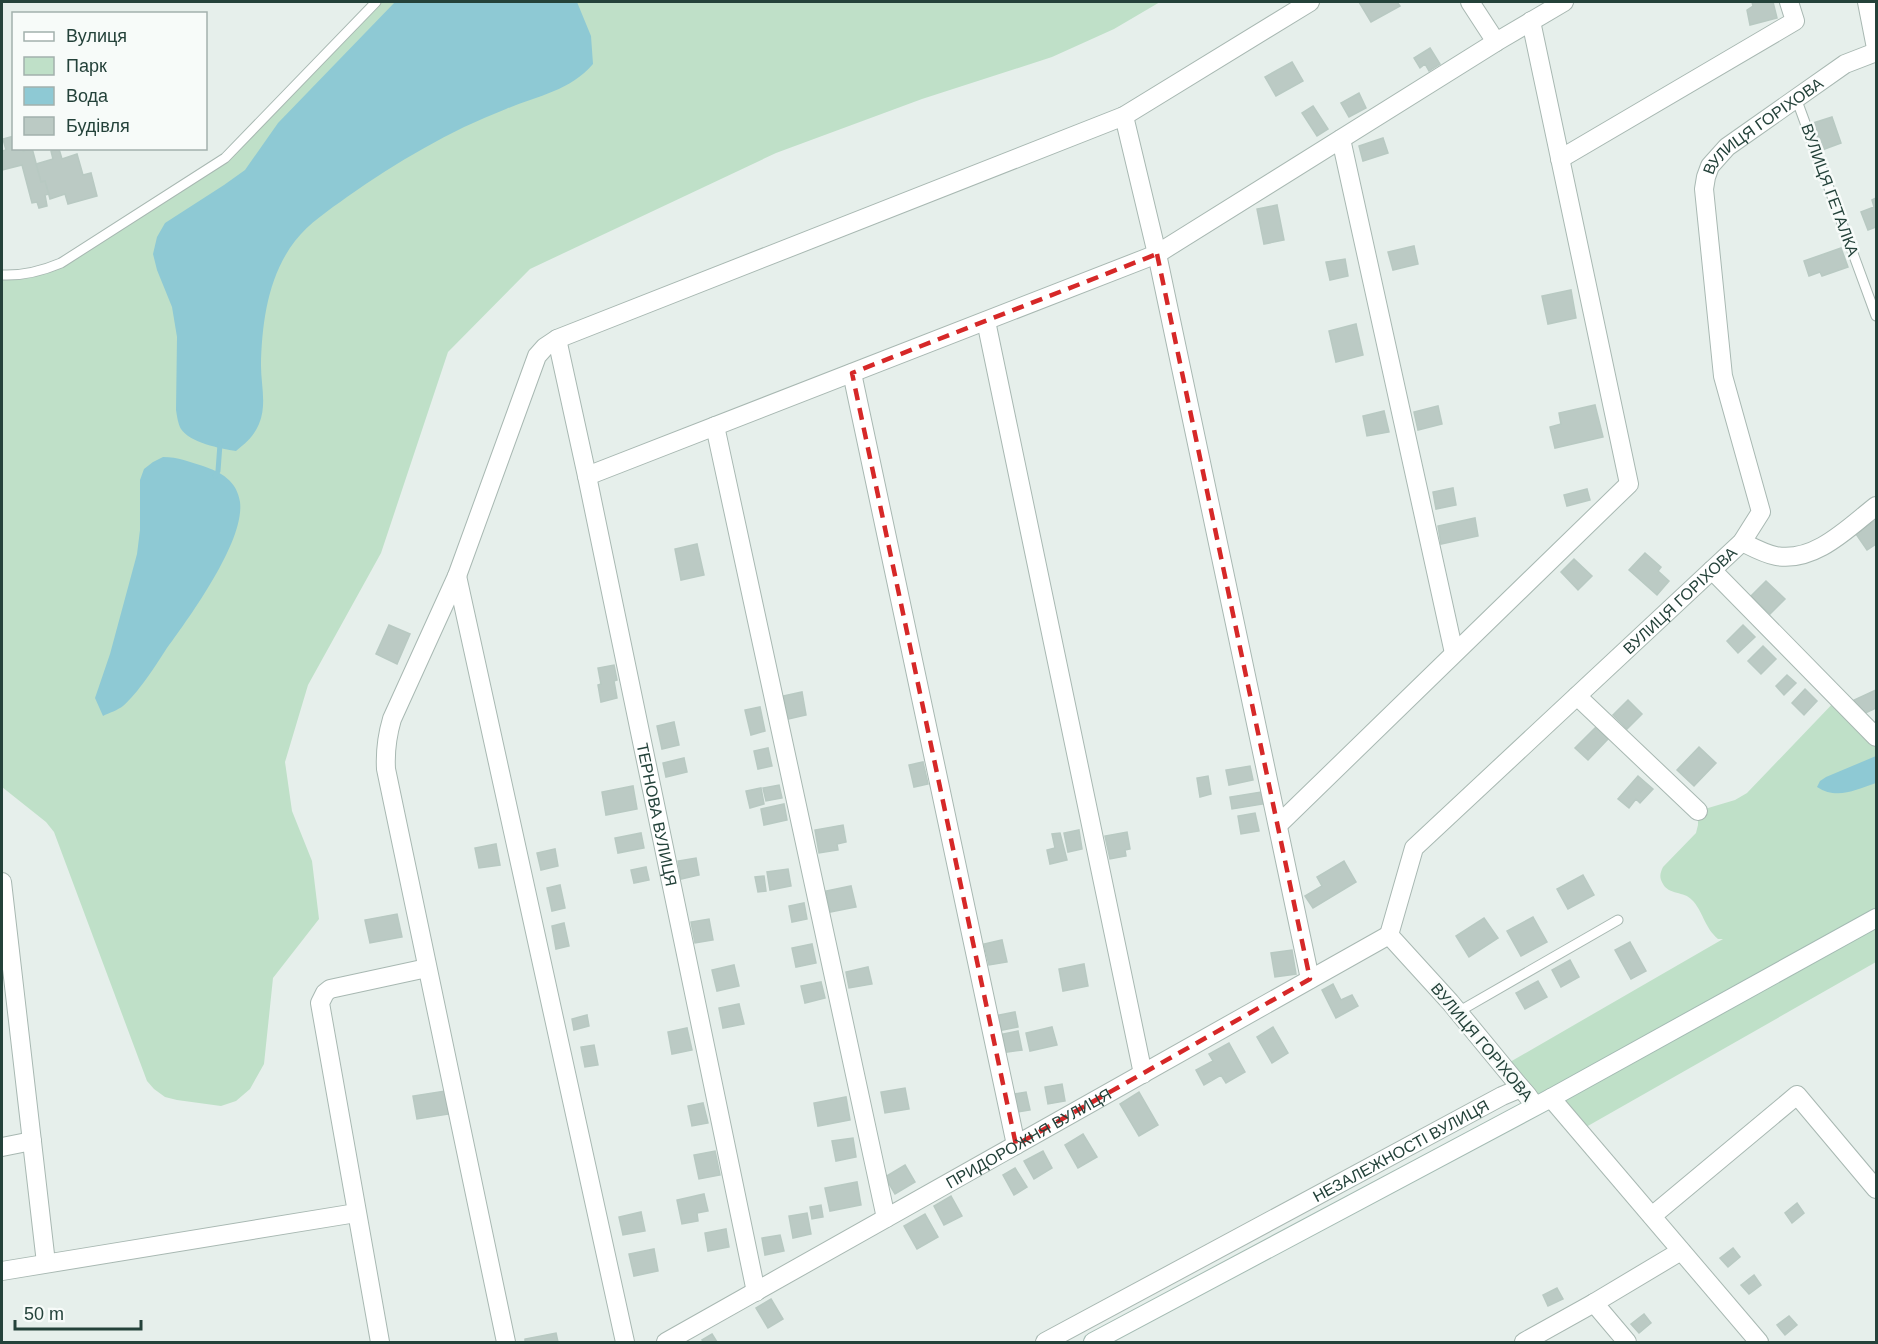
<svg xmlns="http://www.w3.org/2000/svg" width="1878" height="1344" font-family="Arial,sans-serif">
  <style>
    .green { fill: #bfe0c8 }
    .water { fill: #8ec9d4 }
    .lines { fill: none; stroke-linecap: round; stroke-linejoin: round }
    .stream { stroke: #8ec9d4; stroke-width: 5 }
    .building { fill: #bbcac4; stroke: #b8c9c2; stroke-width: 1.5 }
    .service-casing { stroke: #a8b8b2; stroke-width: 11 }
    .minor-casing { stroke: #a8b8b2; stroke-width: 20 }
    .secondary-casing { stroke: #a4bbb3; stroke-width: 20 }
    .service { stroke: #fff; stroke-width: 9 }
    .minor { stroke: #fff; stroke-width: 18 }
    .secondary { stroke: #fff; stroke-width: 18 }
    .marked { fill: none; stroke: #d62828; stroke-width: 4.5; stroke-dasharray: 12 8; stroke-linejoin: round }
    .labels { text-anchor: middle; dominant-baseline: central; stroke-width: 5; stroke-linejoin: round; paint-order: stroke }
    .street-label { font-size: 16px; fill: #24423a; stroke: #f7fbf9 }
  </style>
  <rect width="100%" height="100%" fill="#e6efeb"/>
  <path class="green" d="M376,2H1160L1114,29L1052,57L922,99L776,153L530,269L448,352L381,553L308,685L285,762L292,811L312,861L319,919L273,978L264,1064L250,1089L236,1101L221,1106L177,1100L165,1097L154,1089L147,1081L54,832L46,822L2,787V275L46,270L210,169Z
    M1838,698L1876,737V962L1579,1131L1551,1098L1535,1105L1503,1066L1723,939H1718C1704,927 1703,911 1692,900C1684,891 1669,895 1663,884C1659,878 1660,873 1663,867L1696,833L1698,825V811L1735,800L1747,793Z"/>
  <path class="water" d="M395,2H577L591,36L593,64C570,91 537,96 506,109C449,131 397,162 347,197C329,210 309,223 295,241C268,276 262,322 261,366C261,385 267,405 259,424C254,436 246,443 236,451C221,449 189,442 181,429C178,424 177,416 176,410L177,337L172,307L157,270L153,254L157,237L165,223L224,185L245,170L278,123Z
    M163,457C178,457 190,462 203,466C221,472 237,481 240,502C245,542 188,619 165,651C154,668 138,693 123,706C118,710 109,713 103,716L95,698L110,654L137,554L140,530V480L144,469L153,462Z
    M1876,756V783C1855,790 1837,800 1817,787L1820,781L1826,777Z"/>
  <g class="lines">
    <path class="stream" d="M215,476L218,471L220,444"/>
  </g>
  <path class="building" d="M1359,2H1397L1400,6L1371,22Z
    M1752,2H1773L1777,18L1750,25L1747,10L1753,6Z
    M1430,48L1440,64L1429,71L1425,64L1420,68L1414,58Z
    M1292,62L1303,81L1276,96L1265,77Z
    M1359,93L1366,108L1349,117L1341,103Z
    M1313,106L1328,129L1317,136L1302,113Z
    M1832,117L1841,143L1822,150L1813,123Z
    M14,136V148H22L23,151L32,148L41,182L45,181L49,194L45,195L47,206L39,208L37,202L32,203L22,165L2,170V151L6,150L3,139Z
    M1383,138L1388,153L1363,161L1359,146Z
    M59,149L62,159L77,154L83,175L91,173L97,196L68,204L65,194L50,199L45,181L41,182L36,164L53,159L51,151Z
    M1876,198V227L1868,230L1861,212L1874,207L1872,200Z
    M1277,205L1284,240L1264,244L1257,209Z
    M1414,246L1418,264L1393,270L1388,252Z
    M1841,248L1848,267L1822,276L1820,272L1809,276L1804,261Z
    M1345,259L1348,276L1330,280L1326,262Z
    M1571,290L1576,318L1548,324L1542,296Z
    M1356,324L1363,355L1336,362L1329,331Z
    M1595,405L1603,437L1555,448L1550,427L1561,424L1559,413Z
    M1438,406L1442,424L1418,430L1414,412Z
    M1384,411L1389,432L1367,436L1363,416Z
    M1453,488L1456,505L1436,509L1433,492Z
    M1587,489L1590,500L1567,506L1564,495Z
    M1475,518L1478,536L1441,544L1438,526Z
    M1876,520V544L1867,550L1856,534Z
    M697,544L704,575L681,580L675,549Z
    M1645,553L1661,567L1658,571L1669,581L1657,595L1629,570Z
    M1574,559L1592,576L1578,590L1561,572Z
    M1766,581L1785,599L1770,614L1751,596Z
    M389,625L410,634L397,664L376,654Z
    M1743,625L1755,637L1738,653L1727,641Z
    M1763,646L1776,659L1761,674L1748,661Z
    M614,665L617,680L614,681L617,698L601,702L598,685L601,684L598,668Z
    M1787,675L1796,683L1784,695L1776,686Z
    M1805,689L1817,701L1804,715L1792,703Z
    M1876,690V708L1861,715L1854,700Z
    M802,692L806,715L788,719L783,696Z
    M1628,700L1642,714L1627,729L1613,715Z
    M760,707L765,731L751,735L745,710Z
    M674,722L679,745L662,749L657,726Z
    M1596,727L1608,739L1588,760L1575,748Z
    M1699,747L1716,763L1694,786L1677,770Z
    M768,748L772,766L758,769L754,751Z
    M684,758L687,772L666,777L663,763Z
    M923,762L928,784L914,787L909,765Z
    M1250,766L1253,780L1229,785L1226,770Z
    M1208,776L1211,794L1200,797L1197,778Z
    M1638,776L1653,789L1640,803L1636,799L1629,808L1618,799Z
    M779,785L782,798L766,801L763,788Z
    M633,786L637,809L606,815L602,792Z
    M761,788L764,804L750,808L746,791Z
    M1261,792L1263,804L1232,809L1230,797Z
    M784,804L787,820L764,825L761,809Z
    M1255,813L1259,831L1241,834L1238,816Z
    M843,825L846,842L837,844L838,850L819,853L815,830Z
    M1079,830L1082,849L1068,852L1064,833Z
    M1127,832L1130,849L1125,850L1126,856L1110,859L1105,836Z
    M641,833L644,848L618,853L615,838Z
    M1060,833L1067,860L1050,864L1047,850L1055,848L1052,834Z
    M496,844L500,865L479,868L475,848Z
    M555,849L558,866L541,870L537,853Z
    M696,858L699,875L681,879L678,861Z
    M1344,861L1356,882L1313,908L1305,896L1322,886L1317,877Z
    M646,867L649,880L634,883L631,870Z
    M788,869L791,886L770,890L767,872Z
    M1583,875L1594,895L1568,909L1557,889Z
    M764,876L766,891L758,892L755,877Z
    M560,885L565,908L552,911L547,888Z
    M851,886L856,907L830,912L826,891Z
    M804,903L807,919L792,922L789,906Z
    M397,914L402,937L370,943L365,920Z
    M1533,917L1547,942L1521,956L1507,931Z
    M1484,918L1498,938L1469,957L1456,936Z
    M709,919L713,940L695,943L691,922Z
    M564,923L569,946L556,949L552,926Z
    M1002,940L1007,962L989,965L984,944Z
    M1630,942L1646,971L1631,979L1615,950Z
    M812,944L816,963L796,967L792,948Z
    M1292,950L1296,974L1275,977L1271,953Z
    M1570,960L1579,977L1561,987L1552,970Z
    M1084,964L1088,986L1063,991L1059,969Z
    M734,965L739,986L717,991L712,970Z
    M868,967L872,984L849,988L846,972Z
    M1538,981L1547,997L1525,1009L1516,993Z
    M821,982L825,998L805,1003L801,986Z
    M1333,984L1341,1000L1352,995L1358,1006L1336,1018L1322,990Z
    M739,1004L744,1024L723,1028L719,1008Z
    M1015,1012L1018,1027L997,1031L994,1016Z
    M587,1015L589,1026L574,1030L572,1019Z
    M1052,1027L1057,1045L1030,1051L1026,1033Z
    M1273,1027L1288,1053L1272,1063L1257,1037Z
    M687,1028L692,1050L672,1054L668,1032Z
    M1018,1031L1022,1050L1001,1053L998,1035Z
    M1229,1043L1245,1072L1226,1083L1221,1075L1204,1085L1196,1070L1213,1061L1209,1054Z
    M594,1045L598,1065L585,1067L581,1047Z
    M1062,1084L1065,1101L1048,1104L1045,1087Z
    M905,1088L909,1109L885,1113L881,1092Z
    M445,1091L449,1114L417,1119L413,1096Z
    M1026,1092L1030,1110L1018,1112L1014,1094Z
    M1139,1092L1158,1125L1139,1136L1120,1104Z
    M846,1097L850,1120L818,1126L814,1103Z
    M703,1103L708,1123L692,1126L688,1106Z
    M1083,1134L1097,1157L1078,1168L1065,1145Z
    M853,1138L856,1157L836,1161L832,1141Z
    M715,1151L720,1175L699,1179L694,1155Z
    M1043,1151L1052,1168L1034,1179L1024,1161Z
    M905,1165L915,1182L895,1194L885,1177Z
    M1015,1168L1027,1187L1014,1195L1003,1175Z
    M857,1182L861,1205L830,1211L825,1188Z
    M704,1194L708,1211L697,1213L698,1221L682,1224L677,1200Z
    M951,1196L962,1216L944,1225L934,1206Z
    M1797,1203L1804,1213L1792,1223L1785,1213Z
    M821,1205L823,1217L812,1219L810,1207Z
    M641,1212L645,1231L623,1235L619,1217Z
    M807,1213L811,1234L793,1238L789,1216Z
    M925,1214L938,1237L917,1249L904,1226Z
    M726,1229L729,1247L708,1251L705,1233Z
    M780,1235L784,1251L765,1255L762,1238Z
    M1733,1248L1740,1257L1728,1267L1720,1258Z
    M654,1249L658,1271L634,1276L629,1254Z
    M1754,1275L1761,1285L1749,1294L1741,1285Z
    M1557,1288L1563,1299L1548,1306L1543,1295Z
    M771,1299L783,1319L768,1328L756,1308Z
    M1644,1314L1651,1323L1639,1333L1631,1324Z
    M1789,1316L1797,1325L1785,1335L1777,1325Z
    M556,1333L558,1342H525V1339Z
    M712,1334L717,1342H704L702,1340Z"/>
  <g class="lines">
    <defs>
      <path id="service" d="M1796,98L1876,316
        M2,275C23,276 42,271 61,263L225,158L376,2
        M1458,1012L1618,920"/>
      <g id="minor">
        <path d="M1470,2L1496,42"/>
        <path d="M1867,2L1876,48"/>
        <path d="M1124,116L1157,254L1310,979"/>
        <path d="M1341,139L1454,653"/>
        <path d="M1560,159L1795,21L1789,2"/>
        <path d="M986,321L1143,1074"/>
        <path id="s1" d="M557,339L587,476L756,1292"/>
        <path d="M852,373L1016,1145"/>
        <path d="M715,426L886,1218"/>
        <path d="M587,476L1157,254L1496,42L1564,2"/>
        <path d="M1742,542C1752,547 1765,554 1776,556C1815,563 1849,527 1876,506"/>
        <path d="M1712,570L1876,737"/>
        <path d="M457,576L625,1342"/>
        <path d="M1577,696L1698,811"/>
        <path d="M1278,825L1629,484L1531,21"/>
        <path d="M2,882L46,1263"/>
        <path d="M1551,1098L1759,1342"/>
        <path id="s2" d="M1535,1105L1450,1002L1389,935L1414,848L1742,542L1761,512L1723,376L1704,189L1706,177L1710,166L1727,147L1845,64L1876,52"/>
        <path d="M2,1147L32,1141"/>
        <path d="M1652,1216L1797,1095L1876,1189"/>
        <path d="M2,1271L356,1213"/>
        <path d="M1594,1303L1627,1342"/>
        <path d="M380,1342L320,1003L325,993L330,989L427,968"/>
        <path d="M506,1342L386,769C385,751 387,736 392,719L457,576L537,356L545,347L557,339L1124,116L1310,2"/>
        <path id="s3" d="M666,1342L1389,935"/>
        <path id="s4" d="M1045,1342L1502,1096L1521,1088L1528,1096"/>
        <path d="M1524,1342L1594,1303L1681,1251"/>
      </g>
      <path id="secondary" d="M1093,1342L1551,1098L1876,918"/>
    </defs>
    <use href="#service" class="service-casing"/>
    <use href="#minor" class="minor-casing"/>
    <use href="#secondary" class="secondary-casing"/>
    <use href="#service" class="service"/>
    <use href="#minor" class="minor"/>
    <use href="#secondary" class="secondary"/>
  </g>
  <path class="marked" d="M1157,254L1310,979L1016,1145L852,373Z"/>
  <g class="labels">
    <g class="street-label">
      <text stroke="none"><textPath href="#s2" startOffset="1218">ВУЛИЦЯ ГОРІХОВА</textPath></text>
      <text transform="translate(1830 190) rotate(70)">ВУЛИЦЯ ГЕТАЛКА</text>
      <text stroke="none"><textPath href="#s2" startOffset="678">ВУЛИЦЯ ГОРІХОВА</textPath></text>
      <text stroke="none"><textPath href="#s1" startOffset="486">ТЕРНОВА ВУЛИЦЯ</textPath></text>
      <text transform="translate(1482 1042) rotate(50)">ВУЛИЦЯ ГОРІХОВА</text>
      <text stroke="none"><textPath href="#s3" startOffset="416">ПРИДОРОЖНЯ ВУЛИЦЯ</textPath></text>
      <text stroke="none"><textPath href="#s4" startOffset="404">НЕЗАЛЕЖНОСТІ ВУЛИЦЯ</textPath></text>
    </g>
  </g>
  <rect width="1878" height="1344" fill="none" stroke="#24423a" stroke-width="6"/>
  <rect x="12" y="12" width="195" height="138" fill="#f7fbf9" stroke="#a3b1ad" stroke-width="1.5"/>
  <rect x="24" y="32" width="30" height="9" fill="#ffffff" stroke="#a3b1ad" stroke-width="1.5"/>
  <text x="66" y="42" font-size="18" fill="#24423a">Вулиця</text>
  <rect x="24" y="57" width="30" height="18" fill="#bfe0c8" stroke="#a3b1ad" stroke-width="1.5"/>
  <text x="66" y="72" font-size="18" fill="#24423a">Парк</text>
  <rect x="24" y="87" width="30" height="18" fill="#8ec9d4" stroke="#a3b1ad" stroke-width="1.5"/>
  <text x="66" y="102" font-size="18" fill="#24423a">Вода</text>
  <rect x="24" y="117" width="30" height="18" fill="#bbcac4" stroke="#a3b1ad" stroke-width="1.5"/>
  <text x="66" y="132" font-size="18" fill="#24423a">Будівля</text>
  <path d="M15 1320v9h126v-9" fill="none" stroke="#24423a" stroke-width="3"/>
  <text x="24" y="1320" font-size="18" fill="#24423a" stroke="#f7fbf9" stroke-width="4.5" paint-order="stroke">50 m</text>
</svg>
